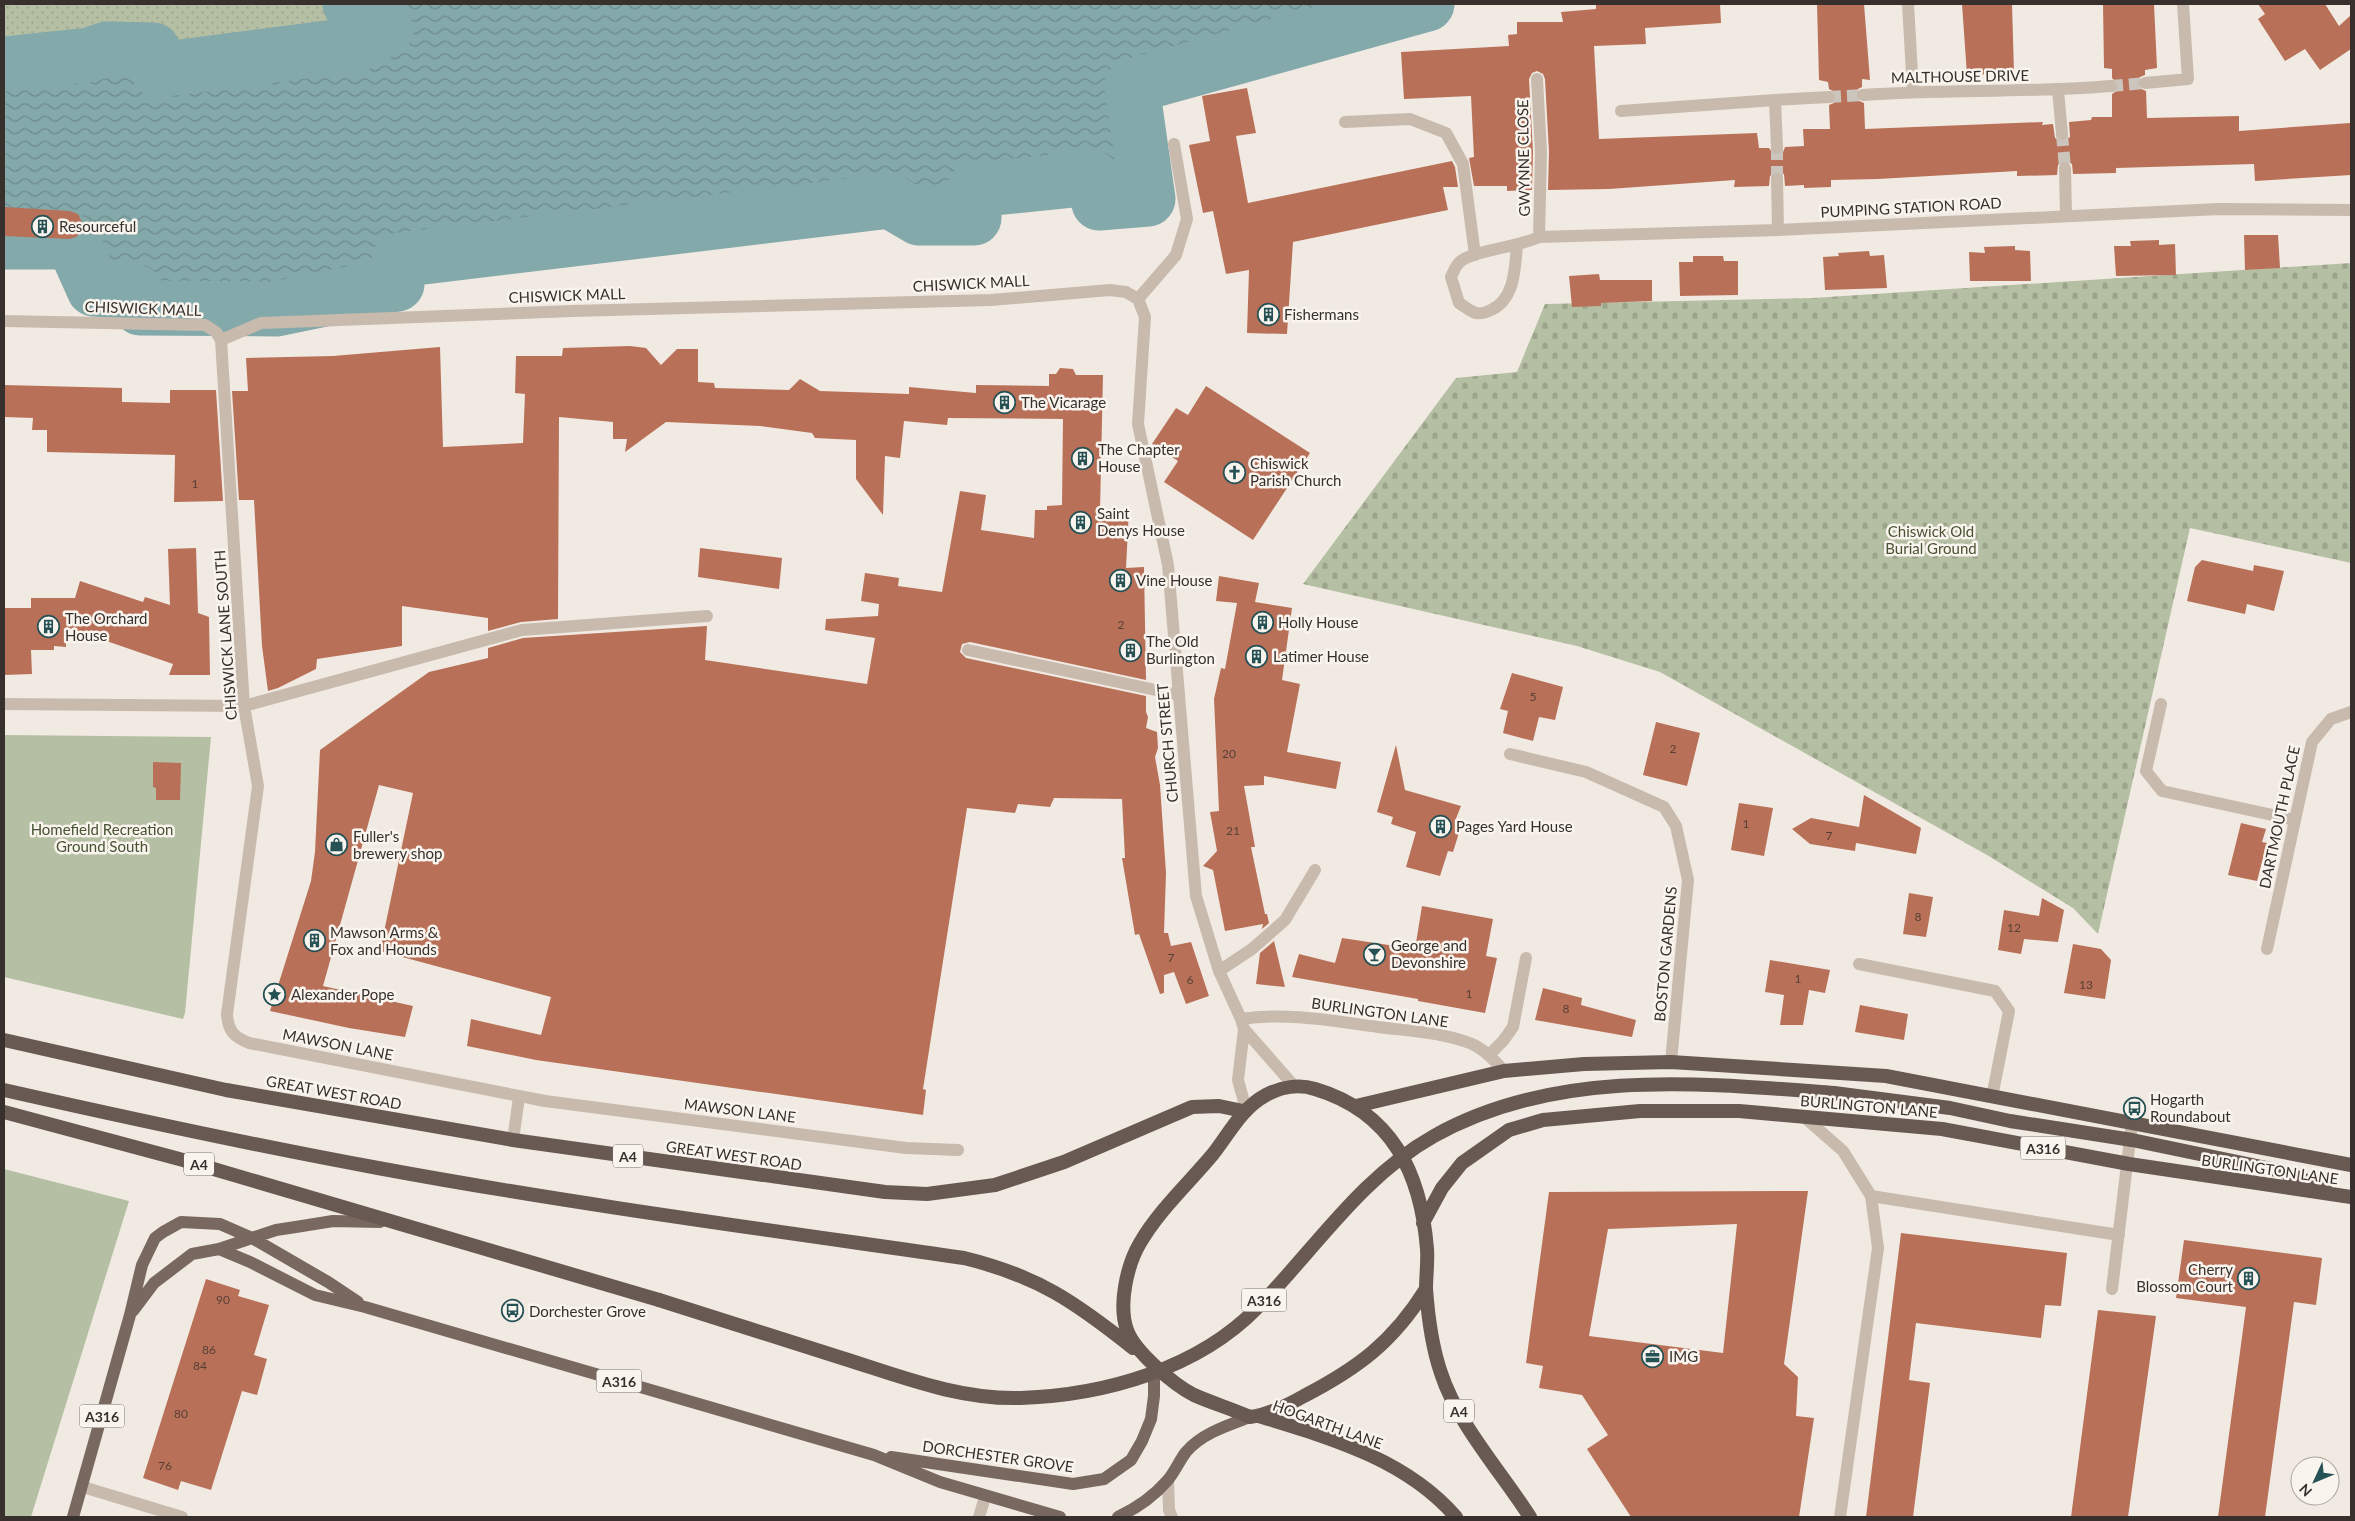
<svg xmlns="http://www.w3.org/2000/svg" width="2355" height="1521" font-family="Lato,sans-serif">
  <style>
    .grass { fill: url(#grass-dots) }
    .cemetery { fill: url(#cemetery-stones) }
    .park { fill: #b5bfa3 }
    .water { fill: url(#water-waves) }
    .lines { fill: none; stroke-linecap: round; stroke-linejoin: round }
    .river { stroke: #84a9ab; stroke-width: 55 }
    .building { fill: #b87158; fill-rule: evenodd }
    .minor-tunnel { stroke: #ccc5be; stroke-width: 12; stroke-dasharray: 12 6; stroke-linecap: butt }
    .service { stroke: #c8bbae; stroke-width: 12 }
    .minor { stroke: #c8bbae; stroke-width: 12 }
    .primary { stroke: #78685f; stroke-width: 12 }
    .trunk { stroke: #685952; stroke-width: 14 }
    .trunk-bridge { stroke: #685952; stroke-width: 14 }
    .labels { text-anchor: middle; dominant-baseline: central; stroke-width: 5; stroke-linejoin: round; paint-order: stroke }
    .number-label { font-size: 12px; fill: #584037 }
    .shield { fill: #f9f4ee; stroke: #726b66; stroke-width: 1 }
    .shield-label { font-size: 14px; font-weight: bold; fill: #38302c }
    .street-label { font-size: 15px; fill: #38302c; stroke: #f9f4ee }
    .poi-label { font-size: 15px; fill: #38302c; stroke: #f9f4ee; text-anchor: start }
    .park-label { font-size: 15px; fill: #475332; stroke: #f9f4ee }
  </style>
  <defs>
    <pattern id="grass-dots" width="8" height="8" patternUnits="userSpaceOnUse" patternTransform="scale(1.25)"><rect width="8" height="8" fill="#b5bfa3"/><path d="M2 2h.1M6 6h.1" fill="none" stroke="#9ca48c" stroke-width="1.8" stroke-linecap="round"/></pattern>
    <pattern id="cemetery-stones" width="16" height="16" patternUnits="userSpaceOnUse" patternTransform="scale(1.25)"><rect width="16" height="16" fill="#b5bfa3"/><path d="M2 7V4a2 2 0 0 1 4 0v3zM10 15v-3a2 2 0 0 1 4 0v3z" fill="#9ca48c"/></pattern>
    <pattern id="water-waves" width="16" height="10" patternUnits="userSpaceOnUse" patternTransform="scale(1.25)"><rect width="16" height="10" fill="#84a9ab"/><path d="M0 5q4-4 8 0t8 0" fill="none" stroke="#6d8a8b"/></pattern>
  </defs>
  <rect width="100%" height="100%" fill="#f1eae2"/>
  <path class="grass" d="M4,4H350C364,7 380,15 386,29L358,44L158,70L152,50L107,49L89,55L4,64Z"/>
  <path class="cemetery" d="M2351,263V563L2190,528L2098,934L2073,908L1987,855L1660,672L1577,646L1303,584L1456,378L1517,372L1545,304L1813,298Z"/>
  <path class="park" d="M4,735L211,737L185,1013L183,1019L4,977Z
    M4,1169L129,1201L31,1517H4Z"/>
  <path class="water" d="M350,4H1427L1132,86L1148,199L1099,203L1093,178L974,190V218H919L890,201L399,260L397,284L276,309L140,308L136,292L94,289L73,242H4V64L89,55L107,49L153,50L158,70L358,44L386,29C380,15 364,7 350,4Z"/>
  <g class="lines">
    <path class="river" d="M4,64L89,55L107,49L153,50L158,70L358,44L386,29C380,15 364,7 350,4
      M4,242H73L94,289L136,292L140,308L276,309L397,284L399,260L890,201L919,218H974V190L1093,178L1099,203L1148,199L1132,86L1427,4"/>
  </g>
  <path class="building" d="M1596,4H1720L1721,23L1645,28L1646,44L1594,46L1599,139L1757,133L1759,148H1769L1774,155H1782L1785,147L1804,146L1803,129H1830L1829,105L1834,103L1837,97L1835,92L1829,89L1828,82L1819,80L1817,4H1864L1870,80L1862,79V87L1858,89L1855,95L1857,100L1864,103L1865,129L2043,122L2042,125L2053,124L2055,138L2063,142L2070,137L2069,122L2091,120L2092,117H2112V94L2118,90L2119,85L2112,78V69L2104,68L2103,4H2154L2157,68L2145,70V75L2140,77L2137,83L2139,88L2146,91L2147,118L2239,116V131L2350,123L2351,175L2255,181L2254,164L2116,168V173L2073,174L2072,164L2065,160L2058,165L2057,175L2017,176V171L1878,179L1831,180V187L1804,188V185L1785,186L1784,174L1776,171L1770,176L1769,186L1734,187L1735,180L1609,189L1548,190L1549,152L1545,79L1543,74L1537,71L1532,73L1529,79L1533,152L1532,190L1507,191V186H1474L1469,158L1474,157L1471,96L1404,99L1401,52L1509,46L1508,35L1517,34V22H1563L1561,12L1596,9Z
    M1962,4H2012L2014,73L1967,75Z
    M2258,4H2325L2339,26L2351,15V49L2320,70L2305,49L2285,61L2258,19L2265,14Z
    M1247,88L1256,133L1236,136L1248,203L1452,161L1455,167L1458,187H1443L1448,210L1293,242L1287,334L1247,333L1249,270L1226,274L1213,211L1203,213L1189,145L1210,141L1202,96Z
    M4,207L70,211L78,214L82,222L83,231L76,237L69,239L4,236Z
    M2244,235H2278L2280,268L2245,270Z
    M2159,240V245L2175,244L2176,275L2116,276L2114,246H2131L2130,241Z
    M2015,246V250L2030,251L2031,281H1970L1969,252L1985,253L1984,247Z
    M1869,251L1870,256L1884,255L1887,288L1825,290L1823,257L1839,256L1838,253Z
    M1693,256H1723L1724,261H1738V295L1680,296L1679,262H1693Z
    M1599,274L1600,280H1652V301L1601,303V306L1572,307L1569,276Z
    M630,346L646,348L661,365L677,349H698V382L714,383L715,388L789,390L800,379L820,391L909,394V387L976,393V385L1049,386V374H1056L1060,368L1073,369L1076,375H1103L1100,510H1102V521L1110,509H1129L1126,568L1144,567L1146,680L970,642L962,644L960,652L966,658L1146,696V712L1148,717L1146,728L1157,732L1158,748L1155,757L1160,785L1166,873L1164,933H1168L1171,946L1191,942L1209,996L1186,1004L1174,972L1164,975V993L1160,994L1139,934L1135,935L1122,858H1125L1122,799L1054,798L1050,807L1018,804L1015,813L967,808L923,1089L926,1090L923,1115L536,1060L467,1046L471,1019L541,1035L551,997L380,951L413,793L379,785L323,986L413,1006L405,1037L349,1028L270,1011L311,881L315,852L320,750L429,672L488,658V648L523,638L707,626L705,660L867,684L875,638L825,630L826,619L878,616L879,604L861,601L865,573L899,578L898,586L942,592L960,491L986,495L981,530L1034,538L1035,510H1047V506L1062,505L1063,419L948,418L947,425L904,421L900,458L885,456L883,515L856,479V440L815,438L812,433L760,426L666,422L625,452L627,439H613V422L559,417L558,619L521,622L488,631V618L402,606V646L317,659L316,669L278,688L268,691L262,646L254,500H239L232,391H248L246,358L333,356L440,347L443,447L523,443L525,394L515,393L516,356H562L563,348Z
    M4,385L122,388V402L170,403V390H216L223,501L174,502L175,455L47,452V430H32L33,418L4,417Z
    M1206,386L1310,453L1253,540L1164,482L1178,461L1152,444L1176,408L1188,415Z
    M196,548L198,613L209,617L210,675H169L173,664L66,627V647L54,646V650H31L32,674L4,675V608H31V598H75L80,581L143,602L145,597L170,605L168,549Z
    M700,548L782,558L779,589L698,577Z
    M2202,560L2253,571L2254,565L2284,571L2274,611L2247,604L2245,614L2187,601L2195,567Z
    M1219,576L1259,583L1255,602L1292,608L1282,680L1300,684L1287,752L1341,762L1336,789L1264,776V785L1244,786L1255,847H1251L1265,914H1267L1269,923L1262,929L1263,924L1225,931L1213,870L1203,866L1217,851L1210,812L1219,811L1214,699L1221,668L1225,669L1237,603L1216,601Z
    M1512,673L1563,687L1555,720L1539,717L1533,741L1503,733L1508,711L1500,709Z
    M1656,722L1700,733L1687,786L1643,775Z
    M1396,745L1405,790L1461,806L1455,821L1462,823L1453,852L1448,851L1440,876L1406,867L1416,832L1391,824L1393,817L1377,812Z
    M153,762L181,763L180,800H156V788L153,787Z
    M1864,795L1921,828L1916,854L1856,843L1855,851L1810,844L1792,829L1811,818L1859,827Z
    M1739,803L1773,808L1764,856L1731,850Z
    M2241,823L2266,829L2262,842L2267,843L2257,881L2228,875Z
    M1909,893L1933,897L1926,937L1903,934Z
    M2042,898L2064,910L2058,942L2024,939L2021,954L1998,950L2004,910L2039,916Z
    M1422,906L1493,919L1486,956L1497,958L1485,1013L1418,1001V999L1292,977L1299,954L1335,963L1342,938L1415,949Z
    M1274,941L1285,987L1256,984L1260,953Z
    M2073,944L2101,949L2111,960L2105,999L2064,993Z
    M1770,960L1830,970L1825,993L1809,990L1803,1025H1780L1784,995L1765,992Z
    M1543,988L1582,998L1581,1005L1636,1020L1632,1037L1535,1020Z
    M1860,1005L1908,1014L1904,1040L1855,1032Z
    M1808,1191L1784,1364L1798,1377L1796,1416L1814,1418L1799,1517H1631L1587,1449L1608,1435L1582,1395L1539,1388L1543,1366L1526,1363L1549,1192ZM1737,1224L1723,1353L1589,1336L1608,1229Z
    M1901,1233L2067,1253L2061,1306L2045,1305L2041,1338L1916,1323L1909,1380L1930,1383L1913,1517H1866Z
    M2184,1240L2322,1258L2316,1305L2294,1302L2265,1517H2218L2246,1307L2176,1298Z
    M206,1279L240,1290L238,1296L269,1305L254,1355L267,1359L257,1395L242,1391L211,1490L181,1481L178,1490L143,1478Z
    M2098,1310L2156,1316L2128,1517H2071Z"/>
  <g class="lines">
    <path class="minor-tunnel" d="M2111,86L2145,83
      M1829,97L1863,95
      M2062,134L2065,168
      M1777,148V179"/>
    <path class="service" d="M1138,299L1176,255L1187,219L1174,144
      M968,650L1179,695
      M2161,704L2146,771L2162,791L2295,820
      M244,706L522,630L707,616
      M1219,971L1252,949L1285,920L1315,870
      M227,1014C228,1031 234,1037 249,1043L545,1101L906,1148L958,1150
      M1489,1055L1503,1041L1513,1027L1526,958
      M1803,1116L1843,1151L1871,1196L1878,1248L1840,1517
      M1871,1196L2119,1235
      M2112,1289L2132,1123"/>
    <path class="minor" d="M1908,4L1913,91
      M1537,79L1541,152L1539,237
      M2145,83L2188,79L2183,4
      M2058,90L2062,134
      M1863,95C1946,89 2029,93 2111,86
      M1775,100L1829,97
      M1621,111L1775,100L1777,148
      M1345,122L1410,119L1446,133L1463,164L1475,255
      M2065,168L2066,216
      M1777,179L1778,230
      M1517,245C1515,268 1515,299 1491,310C1487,312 1480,314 1476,313C1470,311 1464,306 1459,303L1451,277C1453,273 1456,264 1461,261C1475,250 1519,247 1539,237L1778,230L2219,209L2351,210
      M4,321L205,325L216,332L221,340L244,706L258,786L227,1014
      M221,340L261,323L572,311L991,300L1110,290L1126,292L1138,299L1145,317L1138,424L1168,565L1196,896L1219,971L1241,1019L1244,1029L1238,1080L1246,1109
      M4,704L244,706
      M1510,754L1586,772L1664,807L1676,826L1688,880L1671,1062
      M2267,949L2312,742L2331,719L2351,712
      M1859,964L1995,991L2009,1011L1992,1097
      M1241,1019C1287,1012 1333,1021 1378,1027C1409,1031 1442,1032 1472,1044C1485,1050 1495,1061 1504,1071
      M1244,1029L1294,1086
      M513,1140L519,1097
      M1168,1480L1169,1510L1172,1517
      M83,1487L182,1517
      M979,1517L985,1497"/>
    <path class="primary" d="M219,1249L250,1262L315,1295L365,1307L874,1455L940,1482L1060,1517
      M133,1311L154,1283L192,1254L219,1249L276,1230L302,1226L333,1221L380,1222
      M891,1457L1073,1484L1104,1479L1131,1460L1142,1441L1151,1419L1154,1396V1365
      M73,1517L130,1315L142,1265L155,1238L163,1232L181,1222L220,1224L252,1238L328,1282L358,1302
      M1118,1517C1137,1508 1153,1497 1167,1481C1175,1472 1179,1461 1186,1452C1202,1433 1229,1425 1250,1417"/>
    <path class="trunk" d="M4,1040L226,1090L513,1140L885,1192L927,1194L995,1185L1064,1162L1192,1107L1219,1106L1243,1111
      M4,1090C128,1118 252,1145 378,1168C572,1204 769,1230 964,1258C1038,1276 1075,1302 1133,1348
      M1834,1093L1950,1108L2010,1121L2132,1140L2281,1171L2325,1188
      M1356,1106L1504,1071L1584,1064L1671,1062L1886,1076L2351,1165
      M4,1112L183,1160L659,1300
      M1423,1223L1442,1188L1462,1163L1509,1130L1543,1120L1640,1111H1739L1942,1129L2129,1164L2351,1197
      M1426,1289C1393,1342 1358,1368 1304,1396C1288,1405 1269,1415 1250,1417C1232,1409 1212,1403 1194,1395C1174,1385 1134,1351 1127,1330C1118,1305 1127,1265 1140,1243C1159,1210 1189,1183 1213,1154C1230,1132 1242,1108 1266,1095C1281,1087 1299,1084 1315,1089C1392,1112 1421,1173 1427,1249C1428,1262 1426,1276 1426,1289C1428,1316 1432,1347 1441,1373C1457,1423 1502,1473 1530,1517
      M1259,1416C1330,1438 1406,1459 1456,1517"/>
    <path class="trunk-bridge" d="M659,1300C721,1320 783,1339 845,1359C902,1377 960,1400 1021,1398C1105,1395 1198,1369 1258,1307C1315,1249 1361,1177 1434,1136C1555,1068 1701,1083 1834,1093"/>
  </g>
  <defs>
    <symbol id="building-ring" viewBox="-11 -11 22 22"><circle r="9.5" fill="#f9f4ee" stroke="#265155" stroke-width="1.5"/><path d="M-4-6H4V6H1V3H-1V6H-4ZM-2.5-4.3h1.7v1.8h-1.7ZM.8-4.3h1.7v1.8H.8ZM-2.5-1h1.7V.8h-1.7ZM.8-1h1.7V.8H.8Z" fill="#265155"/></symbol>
    <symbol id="church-ring" viewBox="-11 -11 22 22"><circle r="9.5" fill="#f9f4ee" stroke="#265155" stroke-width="1.5"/><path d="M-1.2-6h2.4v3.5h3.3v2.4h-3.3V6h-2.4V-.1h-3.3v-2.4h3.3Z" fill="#265155"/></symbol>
    <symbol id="shop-ring" viewBox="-11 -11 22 22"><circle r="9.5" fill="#f9f4ee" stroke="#265155" stroke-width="1.5"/><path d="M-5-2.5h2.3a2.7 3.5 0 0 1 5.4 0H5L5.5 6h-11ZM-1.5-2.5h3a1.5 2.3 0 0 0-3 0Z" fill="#265155"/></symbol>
    <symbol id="bar-ring" viewBox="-11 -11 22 22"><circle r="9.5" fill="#f9f4ee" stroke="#265155" stroke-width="1.5"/><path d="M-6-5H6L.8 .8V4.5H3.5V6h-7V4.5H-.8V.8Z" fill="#265155"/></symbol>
    <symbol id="sight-ring" viewBox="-11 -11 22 22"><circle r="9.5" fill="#f9f4ee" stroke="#265155" stroke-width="1.5"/><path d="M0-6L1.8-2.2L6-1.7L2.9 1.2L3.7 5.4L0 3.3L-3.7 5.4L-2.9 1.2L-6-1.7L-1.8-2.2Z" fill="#265155"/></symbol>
    <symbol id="bus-ring" viewBox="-11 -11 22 22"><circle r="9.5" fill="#f9f4ee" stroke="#265155" stroke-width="1.5"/><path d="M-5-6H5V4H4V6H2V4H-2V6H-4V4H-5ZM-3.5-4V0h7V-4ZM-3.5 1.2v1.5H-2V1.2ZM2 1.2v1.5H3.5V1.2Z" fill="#265155"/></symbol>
    <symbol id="office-ring" viewBox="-11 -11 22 22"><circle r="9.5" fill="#f9f4ee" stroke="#265155" stroke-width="1.5"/><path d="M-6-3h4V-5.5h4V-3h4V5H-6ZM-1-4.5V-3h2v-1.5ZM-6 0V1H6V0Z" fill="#265155"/></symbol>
  </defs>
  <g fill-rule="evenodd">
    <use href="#building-ring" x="30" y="214" width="25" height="25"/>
    <use href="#building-ring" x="1256" y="302" width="25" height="25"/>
    <use href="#building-ring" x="992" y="390" width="25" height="25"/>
    <use href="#building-ring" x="1070" y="446" width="25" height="25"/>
    <use href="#church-ring" x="1222" y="460" width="25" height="25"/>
    <use href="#building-ring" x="1068" y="510" width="25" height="25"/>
    <use href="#building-ring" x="1108" y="568" width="25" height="25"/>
    <use href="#building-ring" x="1250" y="610" width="25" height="25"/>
    <use href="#building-ring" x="36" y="614" width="25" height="25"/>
    <use href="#building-ring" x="1118" y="638" width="25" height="25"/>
    <use href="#building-ring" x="1244" y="644" width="25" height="25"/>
    <use href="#building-ring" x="1428" y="814" width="25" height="25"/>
    <use href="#shop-ring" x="324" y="832" width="25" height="25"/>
    <use href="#building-ring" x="302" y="928" width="25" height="25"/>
    <use href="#bar-ring" x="1362" y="942" width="25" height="25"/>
    <use href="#sight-ring" x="262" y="982" width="25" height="25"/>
    <use href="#bus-ring" x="2122" y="1096" width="25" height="25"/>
    <use href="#building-ring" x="2236" y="1266" width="25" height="25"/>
    <use href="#bus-ring" x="500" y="1298" width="25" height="25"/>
    <use href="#office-ring" x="1640" y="1344" width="25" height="25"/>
  </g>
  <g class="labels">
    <g class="number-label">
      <text x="195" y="483">1</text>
      <text x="1121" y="624">2</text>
      <text x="1533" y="696">5</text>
      <text x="1673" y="748">2</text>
      <text x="1229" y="753">20</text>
      <text x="1746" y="823">1</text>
      <text x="1233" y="830">21</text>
      <text x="1829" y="835">7</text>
      <text x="1918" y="916">8</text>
      <text x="2014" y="927">12</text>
      <text x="1171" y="957">7</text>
      <text x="1798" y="978">1</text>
      <text x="1190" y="979">6</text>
      <text x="2086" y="984">13</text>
      <text x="1469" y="993">1</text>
      <text x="1566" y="1008">8</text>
      <text x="223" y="1299">90</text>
      <text x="209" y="1349">86</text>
      <text x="200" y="1365">84</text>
      <text x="181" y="1413">80</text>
      <text x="165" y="1465">76</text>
    </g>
    <g class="shield">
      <rect x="2020.5" y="1136.5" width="45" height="23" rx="4"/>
      <rect x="613" y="1144.5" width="30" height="23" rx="4"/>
      <rect x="184" y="1152.5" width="30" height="23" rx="4"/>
      <rect x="1241.5" y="1288.5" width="45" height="23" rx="4"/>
      <rect x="596.5" y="1369.5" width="45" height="23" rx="4"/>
      <rect x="1444" y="1399.5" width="30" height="23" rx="4"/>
      <rect x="79.5" y="1404.5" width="45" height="23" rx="4"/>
    </g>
    <g class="shield-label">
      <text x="2043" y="1148">A316</text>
      <text x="628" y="1156">A4</text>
      <text x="199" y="1164">A4</text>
      <text x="1264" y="1300">A316</text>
      <text x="619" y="1381">A316</text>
      <text x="1459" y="1411">A4</text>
      <text x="102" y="1416">A316</text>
    </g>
    <g class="street-label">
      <text transform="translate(1960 76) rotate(-1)">MALTHOUSE DRIVE</text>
      <text transform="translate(1523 158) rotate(-91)">GWYNNE CLOSE</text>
      <text transform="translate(1911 207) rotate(-3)">PUMPING STATION ROAD</text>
      <text transform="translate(971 283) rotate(-3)">CHISWICK MALL</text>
      <text transform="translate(567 295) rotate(-2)">CHISWICK MALL</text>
      <text transform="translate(143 308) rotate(2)">CHISWICK MALL</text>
      <text transform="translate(225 635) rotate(-94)">CHISWICK LANE SOUTH</text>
      <text transform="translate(1167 743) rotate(-95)">CHURCH STREET</text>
      <text transform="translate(2279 817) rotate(-78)">DARTMOUTH PLACE</text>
      <text transform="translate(1665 954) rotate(-85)">BOSTON GARDENS</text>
      <text transform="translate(1380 1012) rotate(8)">BURLINGTON LANE</text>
      <text transform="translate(338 1044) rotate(11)">MAWSON LANE</text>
      <text transform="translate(334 1092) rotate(10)">GREAT WEST ROAD</text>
      <text transform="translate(1869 1106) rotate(5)">BURLINGTON LANE</text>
      <text transform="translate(740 1110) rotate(7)">MAWSON LANE</text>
      <text transform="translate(734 1155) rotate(8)">GREAT WEST ROAD</text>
      <text transform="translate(2270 1169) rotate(8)">BURLINGTON LANE</text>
      <text transform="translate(1328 1424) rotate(20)">HOGARTH LANE</text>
      <text transform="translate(998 1456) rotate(8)">DORCHESTER GROVE</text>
    </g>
    <g class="poi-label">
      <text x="59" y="226">Resourceful</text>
      <text x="1284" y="314">Fishermans</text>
      <text x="1021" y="402">The Vicarage</text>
      <text x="1098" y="449">The Chapter<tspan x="1098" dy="17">House</tspan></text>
      <text x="1250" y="463">Chiswick<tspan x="1250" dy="17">Parish Church</tspan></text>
      <text x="1097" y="513">Saint<tspan x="1097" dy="17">Denys House</tspan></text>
      <text x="1136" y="580">Vine House</text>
      <text x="65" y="618">The Orchard<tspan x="65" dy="17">House</tspan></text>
      <text x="1278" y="622">Holly House</text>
      <text x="1146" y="641">The Old<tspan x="1146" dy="17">Burlington</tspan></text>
      <text x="1273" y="656">Latimer House</text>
      <text x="1456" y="826">Pages Yard House</text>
      <text x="353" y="836">Fuller's<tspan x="353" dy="17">brewery shop</tspan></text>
      <text x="330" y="932">Mawson Arms &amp;<tspan x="330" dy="17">Fox and Hounds</tspan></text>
      <text x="1391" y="945">George and<tspan x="1391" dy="17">Devonshire</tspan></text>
      <text x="291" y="994">Alexander Pope</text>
      <text x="2150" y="1099">Hogarth<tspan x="2150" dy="17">Roundabout</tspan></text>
      <text x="2233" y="1269" text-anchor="end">Cherry<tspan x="2233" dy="17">Blossom Court</tspan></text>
      <text x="529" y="1311">Dorchester Grove</text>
      <text x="1669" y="1356">IMG</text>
    </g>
    <g class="park-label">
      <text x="1931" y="531">Chiswick Old<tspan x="1931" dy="17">Burial Ground</tspan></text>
      <text x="102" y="829">Homefield Recreation<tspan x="102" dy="17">Ground South</tspan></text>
    </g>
  </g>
  <rect width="2355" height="1521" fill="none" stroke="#38302c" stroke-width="10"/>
  <g transform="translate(2315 1481) rotate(226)"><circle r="24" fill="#f9f4ee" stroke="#aca6a0"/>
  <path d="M0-4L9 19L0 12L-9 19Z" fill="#265155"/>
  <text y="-8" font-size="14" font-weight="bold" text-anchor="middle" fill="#38302c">N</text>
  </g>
</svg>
